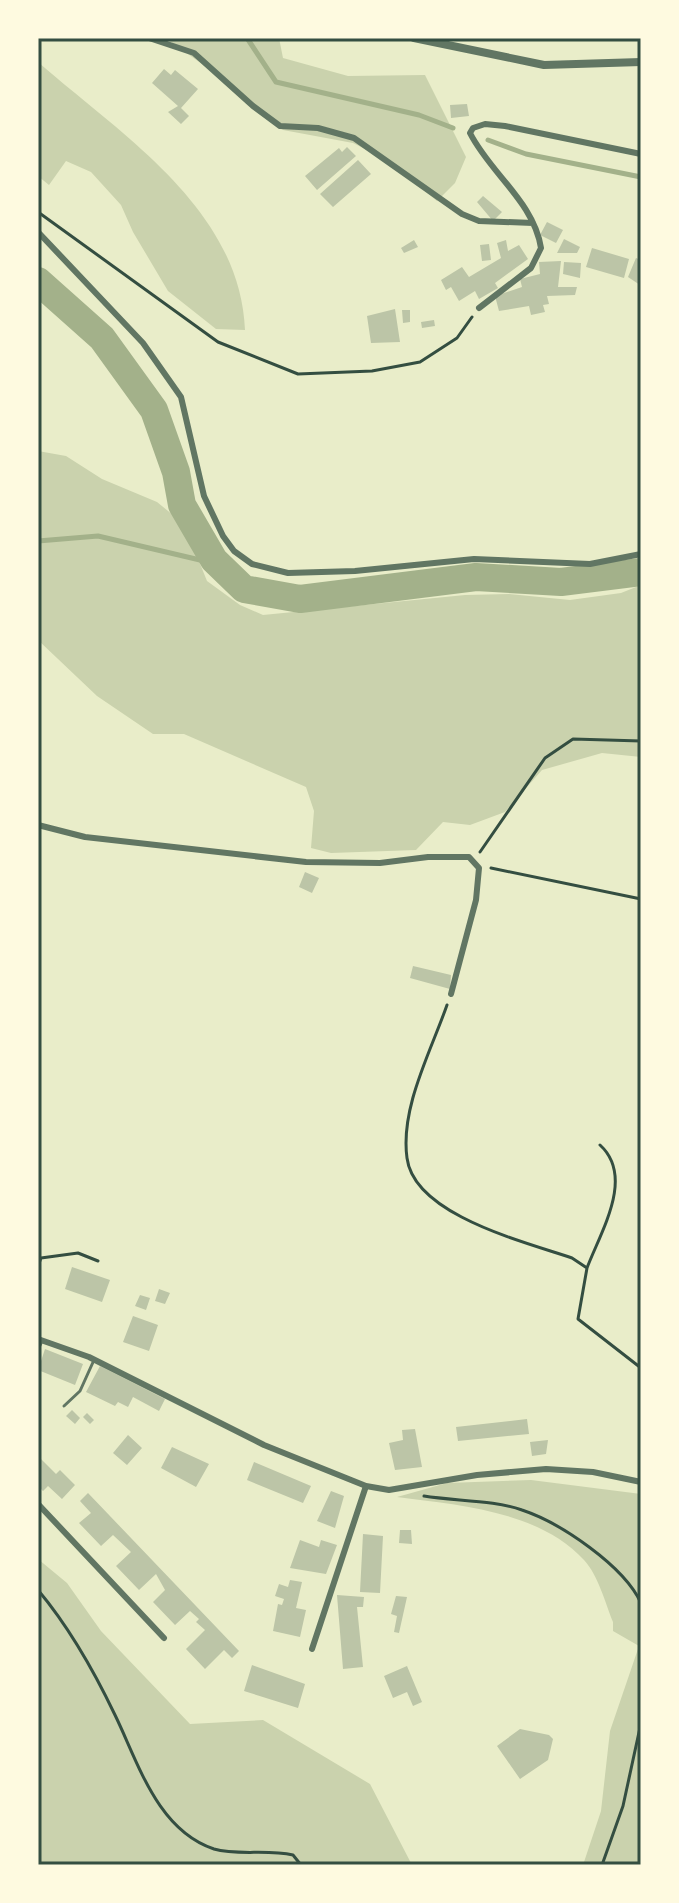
<svg xmlns="http://www.w3.org/2000/svg" width="679" height="1903" font-family="Mulish,sans-serif">
  <style>
    .green { fill: #cad2ad }
    .lines { fill: none; stroke-linecap: round; stroke-linejoin: round }
    .stream { stroke: #a3b18a; stroke-width: 5 }
    .river { stroke: #a3b18a; stroke-width: 28 }
    .building { fill: #bcc5a7 }
    .path { stroke: #344e41; stroke-width: 3 }
    .service { stroke: #617663; stroke-width: 3 }
    .minor { stroke: #617663; stroke-width: 6 }
    .tertiary { stroke: #617663; stroke-width: 8 }
    .neatline { fill: none; stroke: #344e41; stroke-width: 3 }
  </style>
  <rect width="100%" height="100%" fill="#e9edc9"/>
  <path class="green" d="M165,38H279L283,58L348,76L425,75L466,157L455,183L437,201L387,160L353,143L283,130L256,112L215,73Z
    M38,62C120,134 240,208 245,330L216,329L168,291L133,232L121,205L91,172L66,161L49,185L38,176Z
    M38,451L66,456L102,479L157,502L184,524L207,581L240,605L263,615L465,595L509,594L570,600L621,593L641,585V757L602,753L542,770L505,812L470,825L443,822L416,850L331,853L311,848L314,811L306,787L184,734H153L97,696L38,640Z
    M531,1480L641,1494V1865H583L601,1811L610,1731L639,1646L613,1631V1622C605,1602 598,1575 584,1560C539,1511 459,1505 397,1497L447,1483Z
    M38,1559L67,1583L101,1631L190,1724L263,1720L370,1784L412,1865H38Z"/>
  <g class="lines">
    <path class="stream" d="M247,38L276,82L419,115L453,128
      M488,140L526,154L641,177
      M38,541L98,536L217,564"/>
    <path class="river" d="M38,281L102,338L154,410L176,472L182,505L214,560L244,589L300,599L476,577L561,582L641,572"/>
  </g>
  <path class="building" d="M164,69L171,75L175,70L198,89L181,108L189,116L181,124L168,112L178,106L152,83Z
    M467,104L469,116L451,118L450,105Z
    M347,147L356,156L317,190L305,176L339,148L342,152Z
    M358,160L371,174L333,207L320,194Z
    M483,196L502,212L493,221L477,202Z
    M547,222L563,230L556,243L540,235Z
    M564,239L580,247L577,253H557Z
    M414,240L418,247L404,253L401,248Z
    M506,240L508,251L519,245L528,259L495,283L498,288L479,299L475,291L459,301L451,287L446,290L441,280L462,267L469,277L501,258L497,243Z
    M489,244L491,260L482,261L480,245Z
    M592,248L629,259L624,278L586,267Z
    M636,258L641,260L640,285L628,277Z
    M561,261L558,287H577L575,295L547,296L549,304L543,305L545,312L531,315L529,306L499,311L495,296L522,287L520,279L540,274L539,262Z
    M564,262L581,263L580,278L563,274Z
    M395,309L400,342L371,343L367,316Z
    M402,310H410V322L403,323Z
    M434,320L435,326L422,328L421,322Z
    M305,872L319,878L312,893L299,887Z
    M413,966L451,975L450,989L410,978Z
    M72,1267L110,1280L102,1302L65,1289Z
    M159,1289L170,1293L165,1304L155,1301Z
    M140,1295L150,1298L146,1310L135,1306Z
    M133,1316L158,1325L149,1351L123,1342Z
    M45,1349L83,1364L75,1385L38,1370Z
    M100,1366L165,1399L159,1411L133,1397L128,1407L118,1402L115,1406L86,1392Z
    M72,1410L80,1418L75,1424L66,1416Z
    M87,1413L94,1420L90,1424L83,1417Z
    M527,1419L529,1434L458,1441L456,1427Z
    M415,1429L422,1467L395,1470L389,1443L403,1440L402,1430Z
    M128,1435L142,1448L127,1465L113,1453Z
    M548,1440L546,1454L532,1456L530,1442Z
    M172,1447L209,1464L196,1487L161,1468Z
    M38,1456L56,1474L60,1470L75,1485L62,1499L48,1486L43,1491L38,1486Z
    M254,1462L311,1486L303,1503L247,1480Z
    M331,1491L344,1496L335,1528L317,1521Z
    M88,1493L239,1651L232,1658L224,1650L205,1669L186,1649L205,1630L196,1622L199,1619L190,1611L175,1625L153,1602L165,1590L156,1574L139,1590L116,1566L131,1552L113,1535L101,1546L79,1523L91,1513L80,1501Z
    M400,1530H411L412,1544L399,1543Z
    M363,1534L383,1536L380,1593L360,1592Z
    M300,1540L319,1547L321,1540L337,1545L326,1574L290,1568Z
    M290,1580L302,1582L296,1608L306,1610L300,1637L273,1631L278,1604L282,1605L284,1599L275,1596L279,1584L288,1587Z
    M337,1595L364,1597L363,1607H357L363,1667L343,1669Z
    M396,1596L407,1597L399,1633L394,1632L397,1616L391,1614Z
    M252,1665L305,1684L298,1708L244,1691Z
    M407,1666L422,1702L413,1706L407,1692L393,1698L384,1676Z
    M520,1729L549,1735L553,1739L548,1760L520,1779L497,1746Z"/>
  <g class="lines">
    <path class="path" d="M38,212L218,342L298,374L372,371L420,362L457,338L472,317
      M480,852L545,758L573,739L641,741
      M491,868L641,899
      M447,1005C431,1051 400,1108 407,1158C414,1215 525,1242 572,1258L587,1268L578,1319L641,1368
      M38,1266L41,1258L78,1253L98,1261
      M587,1268C601,1231 635,1177 600,1145
      M424,1496C454,1501 495,1500 522,1510C561,1523 624,1566 641,1603
      M38,1590C69,1627 94,1671 115,1715C138,1762 157,1830 214,1849C237,1856 267,1849 293,1855L301,1865
      M602,1865L623,1806L641,1723"/>
    <path class="service" d="M38,1350L42,1341
      M64,1406L80,1391L94,1360"/>
    <path class="minor" d="M149,38L194,53L253,106L280,126L318,128L354,138L462,214L479,221L533,223
      M38,232L143,343L181,397L204,496L223,536L234,551L252,564L288,573L355,571L474,559L590,564L641,554
      M479,308L531,268L541,248C534,202 490,173 470,133L473,128L485,124L505,126L641,154
      M38,825L85,837L306,862L380,863L428,857H469L479,868L476,900L451,994
      M38,1339L89,1357L264,1445L366,1486L389,1490L477,1475L546,1469L593,1472L641,1482
      M38,1504L164,1638
      M312,1649L366,1486"/>
    <path class="tertiary" d="M414,38L544,65L641,62"/>
  </g>
  <rect width="679" height="1903" fill="none" stroke="#fefae0" stroke-width="80"/>
  <rect x="40" y="40" width="599" height="1823" class="neatline"/>
</svg>
